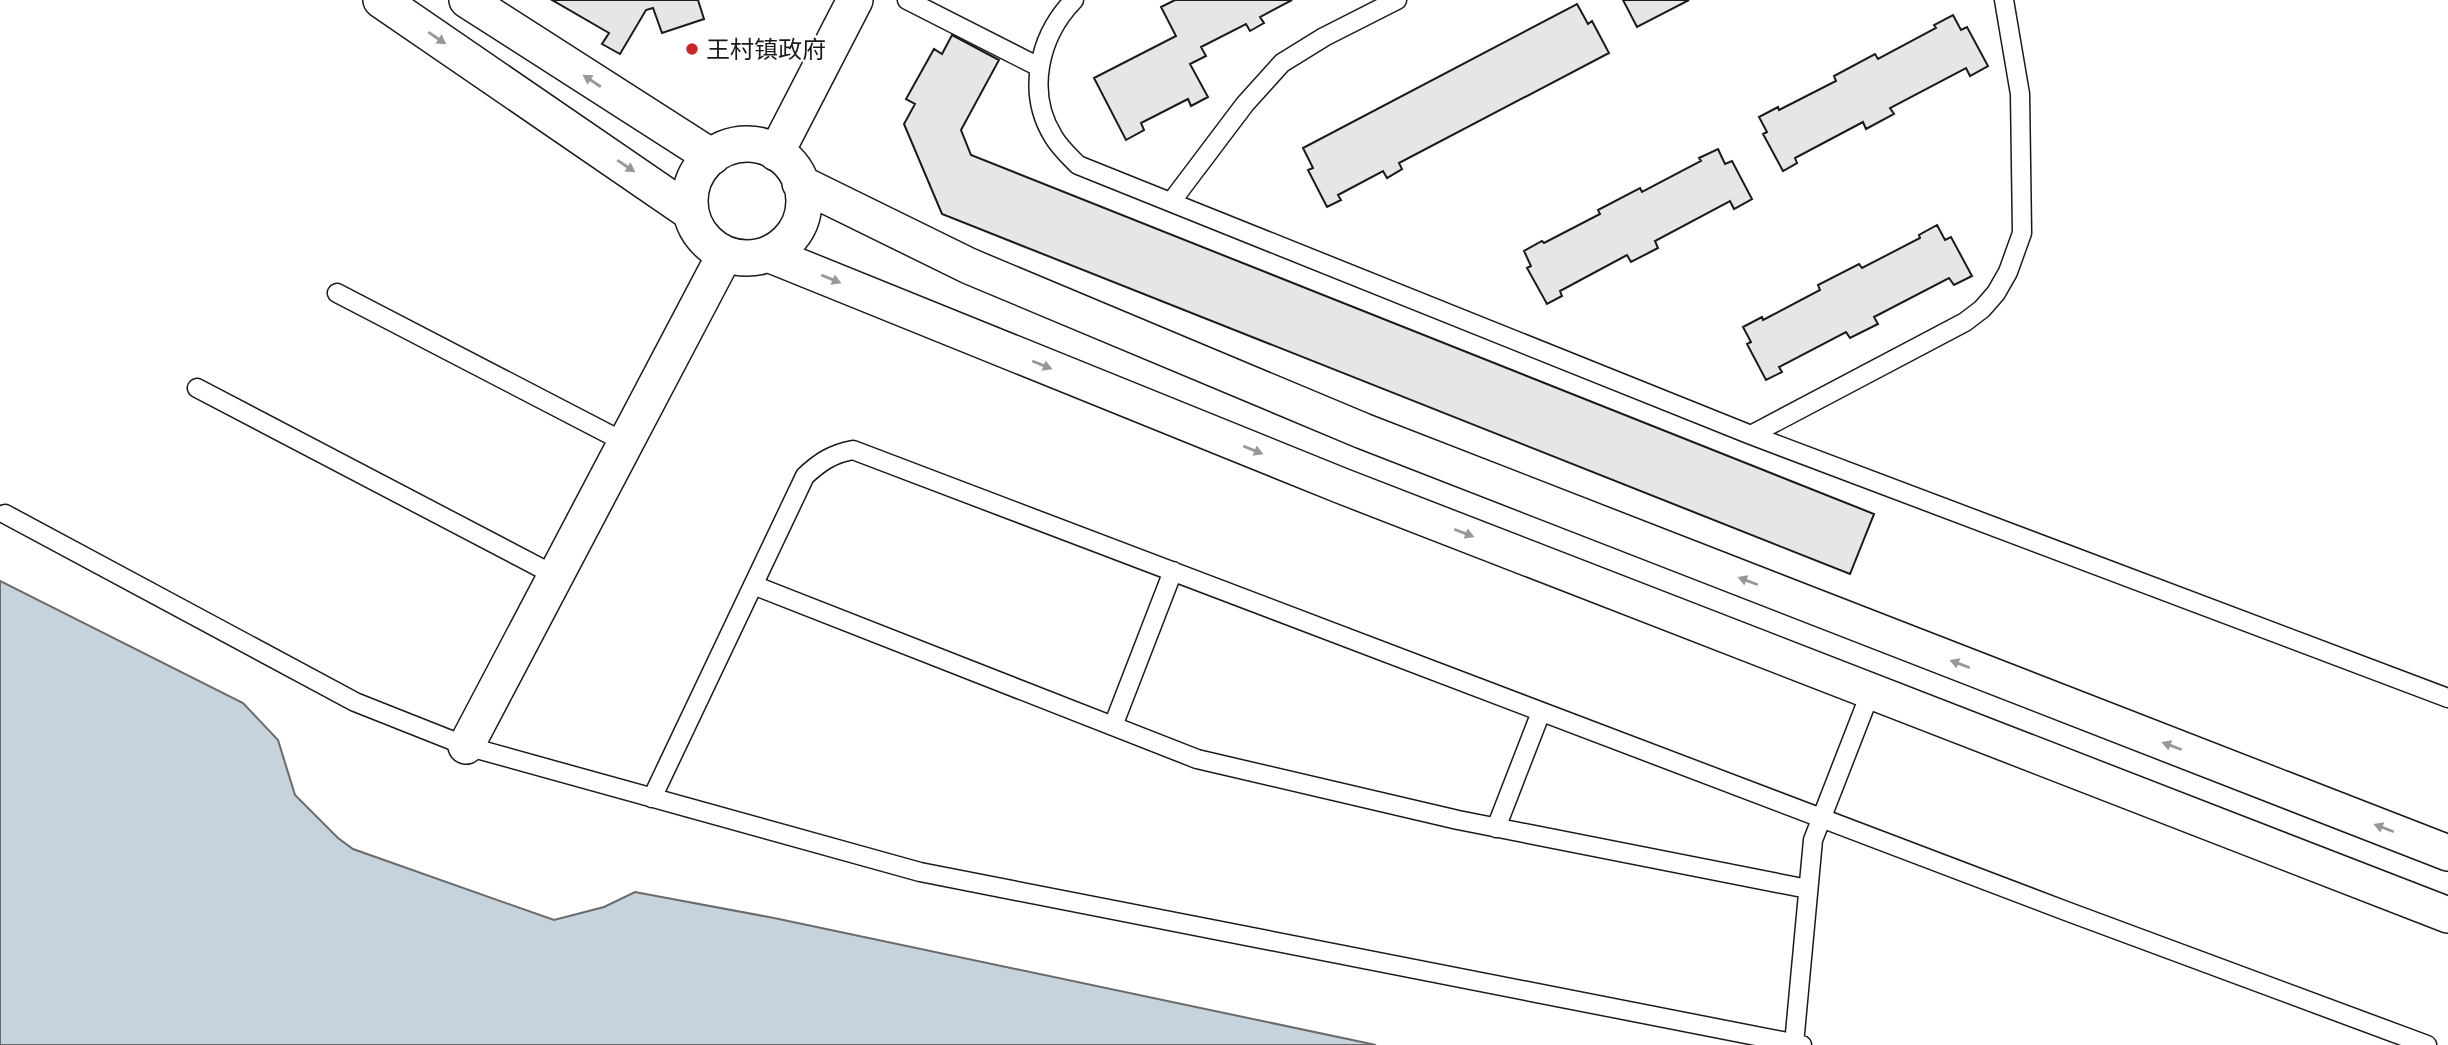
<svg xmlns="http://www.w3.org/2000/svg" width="2448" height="1045" font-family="Jost,'Noto Sans SC',sans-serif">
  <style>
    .water { fill: #c6d2dc; stroke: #6a6a6a; stroke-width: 2 }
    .building { fill: #e6e6e6; stroke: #1a1a1a; stroke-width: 2 }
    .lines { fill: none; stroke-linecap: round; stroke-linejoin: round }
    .service-casing { stroke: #1a1a1a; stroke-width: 21 }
    .minor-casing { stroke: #1a1a1a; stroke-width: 38 }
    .service { stroke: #fff; stroke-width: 18 }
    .minor { stroke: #fff; stroke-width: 35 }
    .oneway { fill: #989898 }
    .poi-dot { fill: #c62828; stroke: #fff; stroke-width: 2.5 }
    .labels { text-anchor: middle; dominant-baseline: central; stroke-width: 5; stroke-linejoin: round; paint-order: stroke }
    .poi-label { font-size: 24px; fill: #1a1a1a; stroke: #fff; text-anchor: start }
  </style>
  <rect width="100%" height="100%" fill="#fff"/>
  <path class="water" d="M0,581L243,703L278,740L295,795L338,838L353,849L554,920L604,907L635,892L774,918L1376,1045H0Z"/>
  <path class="building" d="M552,0H698L704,19L662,33L653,8L646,10L620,54L602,44L609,33Z
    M1175,0H1292L1260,17L1264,23L1250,31L1246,24L1201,47L1206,56L1190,64L1208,97L1191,106L1188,99L1141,123L1144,130L1126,140L1094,78L1176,36L1161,7Z
    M1623,0H1689L1637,27Z
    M1577,4L1588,24L1592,21L1609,53L1399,163L1402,169L1387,178L1383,171L1338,195L1341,200L1327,207L1308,170L1313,168L1303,148Z
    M1953,15L1961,30L1967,27L1988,66L1970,76L1966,68L1890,108L1894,114L1866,129L1863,122L1795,158L1797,163L1783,171L1763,134L1767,132L1759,117L1778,107L1779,110L1836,81L1834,76L1875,54L1878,59L1936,28L1934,25Z
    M952,35L999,60L961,130L971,155L1874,514L1850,574L942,214L904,124L915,104L906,99L934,49L942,54Z
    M1718,149L1725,164L1732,161L1752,199L1734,209L1730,201L1655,241L1658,248L1631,262L1627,255L1560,291L1562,296L1547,304L1527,268L1531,266L1524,251L1542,241L1544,243L1600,214L1598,210L1640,188L1642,192L1701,161L1699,158Z
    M1937,225L1945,240L1951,237L1972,276L1954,285L1949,278L1874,317L1878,324L1850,338L1846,332L1779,367L1782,372L1766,380L1747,344L1751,342L1743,327L1762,317L1763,320L1820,290L1818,285L1859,264L1862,268L1920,238L1919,235Z"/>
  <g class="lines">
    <defs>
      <path id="service" d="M907,0L1039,67
        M1074,0C1039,36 1026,92 1053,136C1059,147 1069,156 1078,165L1751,435L2448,698
        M1171,202L1245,104L1282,63L1324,37L1397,0
        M337,293L626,443
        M197,388L556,576
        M1751,435L1965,322L1982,309L1996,293L2008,272L2022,233L2020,94L2004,0
        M5,514L355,702L466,746L920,872L1802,1045
        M753,585L1197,759L1458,820L1808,889
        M1113,726L1173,571
        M652,798L805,476C820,462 832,454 853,450L2066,911L2427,1045
        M1496,828L1541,712
        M1794,1044L1813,840L1871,691"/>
      <path id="minor" d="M381,0L690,212
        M467,0L712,157
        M690 201a57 57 0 1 1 114 0a57 57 0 1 1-114 0Z
        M776,153L855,0
        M800,183L969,266L1363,431L2448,853
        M768,254L1342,486L2448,915
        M466,746L725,254"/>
    </defs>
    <use href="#service" class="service-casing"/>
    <use href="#minor" class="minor-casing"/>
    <use href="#service" class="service"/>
    <use href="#minor" class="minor"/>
  </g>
  <defs><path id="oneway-solid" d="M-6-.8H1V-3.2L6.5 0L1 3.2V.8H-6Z" transform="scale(1.75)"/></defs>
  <g class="oneway">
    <use href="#oneway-solid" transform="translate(437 38) rotate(34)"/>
    <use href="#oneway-solid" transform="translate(592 81) rotate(-147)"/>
    <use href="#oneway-solid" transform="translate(626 166) rotate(34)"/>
    <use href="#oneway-solid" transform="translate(831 279) rotate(22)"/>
    <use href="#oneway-solid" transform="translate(1042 365) rotate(22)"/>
    <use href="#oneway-solid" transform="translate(1253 450) rotate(22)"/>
    <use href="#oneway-solid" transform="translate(1464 533) rotate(21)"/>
    <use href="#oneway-solid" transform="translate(1748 581) rotate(-159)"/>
    <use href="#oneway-solid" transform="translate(1960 664) rotate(-159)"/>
    <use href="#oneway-solid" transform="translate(2172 746) rotate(-159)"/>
    <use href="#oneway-solid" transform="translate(2384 828) rotate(-159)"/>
  </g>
  <circle class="poi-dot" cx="692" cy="49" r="7"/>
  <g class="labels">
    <g class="poi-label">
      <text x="706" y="49">王村镇政府</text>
    </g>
  </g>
</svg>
